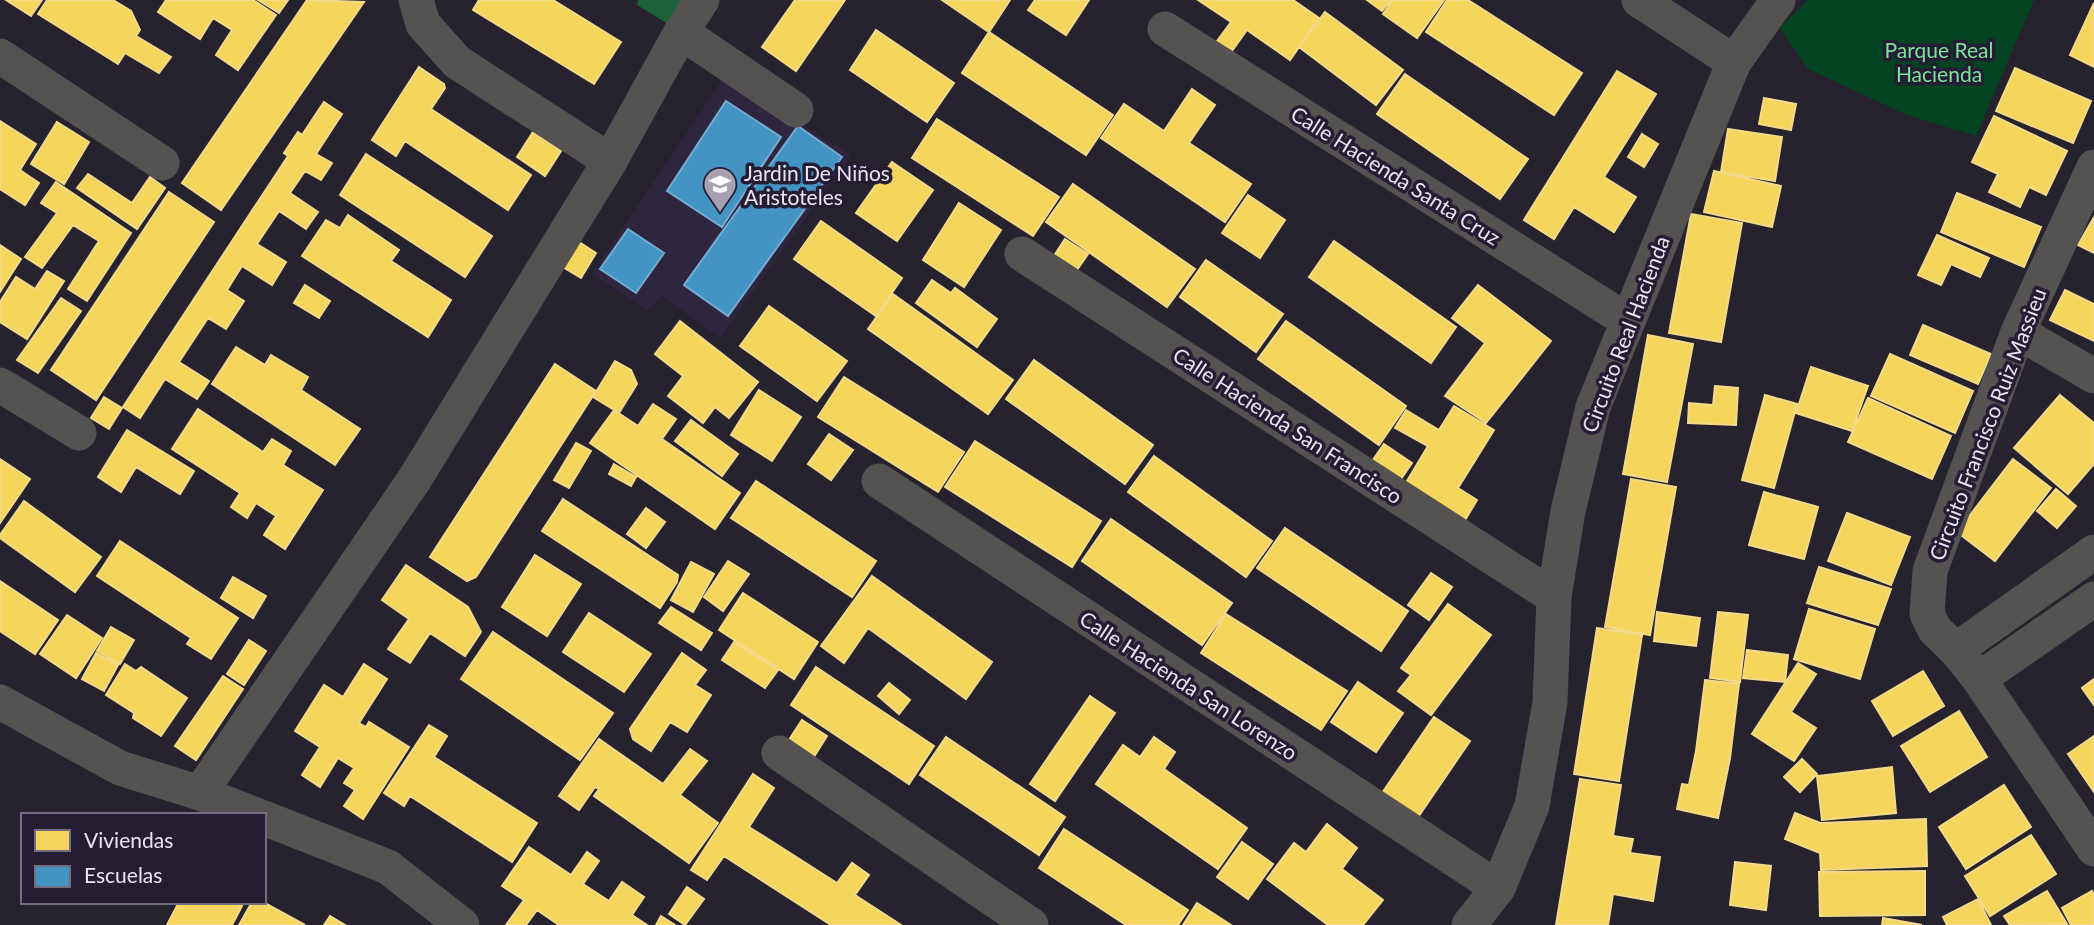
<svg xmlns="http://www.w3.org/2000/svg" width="2094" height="925" font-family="Lato,sans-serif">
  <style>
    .built { fill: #2e253f }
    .green { fill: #054422 }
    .forest { fill: #1c6138 }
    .homes { fill: #f6d55c; stroke: #f2da8a; stroke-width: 2 }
    .schools { fill: #4393c3; stroke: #75acd2; stroke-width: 2 }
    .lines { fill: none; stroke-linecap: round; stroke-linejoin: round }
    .street { stroke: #555252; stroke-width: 35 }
    .labels { text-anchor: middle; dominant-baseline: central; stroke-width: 7; stroke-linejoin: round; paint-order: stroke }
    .park-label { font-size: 21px; fill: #7ce39a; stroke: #251d33 }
    .poi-label { font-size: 21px; fill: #e9e5f4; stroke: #251d33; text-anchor: start }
    .street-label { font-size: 21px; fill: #e9e5f4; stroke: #251d33 }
  </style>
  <rect width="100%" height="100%" fill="#26222e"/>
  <path class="built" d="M725,76L851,155L720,338L662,296L648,311L592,274Z"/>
  <path class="green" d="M1808,0H2034L1976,136L1907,115L1808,69L1780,28Z"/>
  <path class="forest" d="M638,0H702L681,32L637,5Z"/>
  <path class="homes" d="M6,0H42L31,16Z
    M47,0H113L131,11L140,30L136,36L171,57L159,73L125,53L118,64L38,14Z
    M166,0H253L276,15L238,70L216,55L232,30L213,18L200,39L158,12Z
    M258,0H288L279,13Z
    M307,0L364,2L221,210L182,183Z
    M479,0H553L621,42L594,84L473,10Z
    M795,0H845L796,71L762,47Z
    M942,0H1010L989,32Z
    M1035,0H1089L1066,35L1028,10Z
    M1198,0H1293L1319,18L1290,60L1247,30L1227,58L1212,48L1231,22Z
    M1367,0H1391L1382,11Z
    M1393,0H1444L1417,38L1383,14Z
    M1447,0H1468L1582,73L1554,115L1426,32Z
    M2094,3V67L2070,55Z
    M1325,12L1403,70L1376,105L1299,47Z
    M876,30L954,83L927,122L850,70Z
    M989,32L1113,115L1086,155L962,73Z
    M419,67L444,84L445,88L431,109L531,175L508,210L405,141L396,156L372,140Z
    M2015,68L2091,101L2073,143L1996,111Z
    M1617,71L1656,94L1604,177L1636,197L1614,232L1574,207L1554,239L1524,220Z
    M1405,74L1528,159L1500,199L1377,114Z
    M1192,89L1215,105L1189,143L1251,184L1225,222L1101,138L1124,104L1164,131Z
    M1764,98L1796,104L1791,130L1759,124Z
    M324,102L342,114L316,154L332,163L321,180L305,171L290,193L318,212L306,229L279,211L257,244L286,262L272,285L242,266L227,290L244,301L226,329L208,318L179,362L209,381L197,399L165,379L140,418L123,407L288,156L284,153L298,132L302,135Z
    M1994,116L2067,151L2046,195L2029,187L2020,207L1989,192L1998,174L1972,162Z
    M937,119L1059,197L1033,236L912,158Z
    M0,121L36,144L20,170L39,183L25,205L0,189Z
    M57,122L89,142L64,184L31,164Z
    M1728,129L1782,137L1775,181L1721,172Z
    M533,132L561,151L545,176L517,157Z
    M1642,134L1658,144L1644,167L1628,157Z
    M366,154L492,236L465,277L340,195Z
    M892,162L933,190L897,241L856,213Z
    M1714,171L1781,186L1772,227L1704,212Z
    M88,174L132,203L150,177L165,188L137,229L77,188Z
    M56,182L131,233L87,301L68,289L99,241L73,225L42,268L25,257L57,213L41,203Z
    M1073,184L1195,269L1167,307L1046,222Z
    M169,192L214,222L96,400L51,370Z
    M1957,193L2041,227L2024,267L1941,232Z
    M1248,195L1285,220L1260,258L1222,233Z
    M959,203L1001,230L964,287L923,260Z
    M1691,214L1742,223L1721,342L1669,333Z
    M348,215L399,250L391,261L451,300L428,337L302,256L326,220L340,228Z
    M2094,217V253L2078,245Z
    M821,221L902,278L876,316L794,259Z
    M1937,235L1989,258L1980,277L1951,264L1941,285L1918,275Z
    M1065,239L1088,254L1070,280L1048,265Z
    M576,240L596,253L581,278L561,266Z
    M1334,241L1456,327L1431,363L1309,277Z
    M0,245L21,259L0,292Z
    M1206,260L1283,314L1256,352L1180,297Z
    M47,271L64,281L27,339L0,322V302L16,277L35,289Z
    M932,280L951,293L955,288L997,319L977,347L916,303Z
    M305,285L330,301L319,318L294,303Z
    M1478,285L1551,341L1486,423L1445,396L1485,343L1452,318Z
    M2065,290L2094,304V341L2050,320Z
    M893,294L1013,380L988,414L868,329Z
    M61,298L81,311L38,373L17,360Z
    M769,306L847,361L817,401L740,346Z
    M680,321L758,382L729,418L715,407L703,423L668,396L683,376L655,354Z
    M1286,321L1406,406L1379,445L1258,359Z
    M1923,325L1991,354L1978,384L1910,355Z
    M1648,335L1693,344L1667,482L1623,474Z
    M236,347L265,365L271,355L308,377L301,390L360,429L335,465L212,384Z
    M1890,354L1973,391L1955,433L1871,396Z
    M1034,360L1153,445L1125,484L1006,399Z
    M615,361L631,370L637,384L619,413L593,397Z
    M555,364L596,391L476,577L467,581L430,557Z
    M1811,367L1868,386L1852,431L1796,413Z
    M844,377L964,452L938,492L818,417Z
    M1715,386L1738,388L1736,425L1688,423L1689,403L1713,405Z
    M759,390L801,417L772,461L731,435Z
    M1765,395L1797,404L1774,488L1742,480Z
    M2060,395L2094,423V464L2068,494L2014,448Z
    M104,397L122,408L109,429L91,418Z
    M1868,398L1951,436L1932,479L1848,442Z
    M653,404L676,419L662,439L740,493L715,529L590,443L614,410L638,426Z
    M1454,406L1494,430L1458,488L1477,500L1461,527L1401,491L1428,446L1395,428L1406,410L1439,430Z
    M198,409L263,452L272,439L291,451L283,465L323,490L285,549L264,535L276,516L256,503L247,518L231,507L240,493L172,449Z
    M691,420L738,454L722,476L675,441Z
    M127,430L194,471L180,494L136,467L121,492L98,477Z
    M829,434L853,450L831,480L808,464Z
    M975,441L1101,521L1072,567L945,487Z
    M576,443L591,451L569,488L554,480Z
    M1384,444L1412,463L1394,489L1366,470Z
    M1154,456L1272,541L1246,577L1128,492Z
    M0,459L30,479L0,523Z
    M2013,459L2051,488L1995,561L1957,532Z
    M614,464L636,477L631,486L609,474Z
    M1631,479L1676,487L1650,635L1605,627Z
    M756,481L876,561L852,597L731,518Z
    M2056,489L2076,506L2057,528L2037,511Z
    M1764,492L1818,507L1804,559L1749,545Z
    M563,499L678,575L677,582L660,608L542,531Z
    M24,501L101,557L75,592L0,538V535Z
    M646,508L665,522L646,548L627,534Z
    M1847,513L1910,537L1891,585L1828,561Z
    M1111,519L1232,603L1202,645L1082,561Z
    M1285,528L1408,611L1381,651L1257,568Z
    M120,541L238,618L211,659L187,644L191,638L97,576Z
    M535,555L581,584L547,636L502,607Z
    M728,561L749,574L723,611L704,597Z
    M691,562L714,574L693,612L671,600Z
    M406,565L468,607L481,632L465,656L430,633L410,663L388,649L409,619L382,600Z
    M1819,567L1891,589L1878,625L1807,603Z
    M1431,573L1452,587L1429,620L1408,605Z
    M872,576L992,662L966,699L868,628L844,663L821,646Z
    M233,577L266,596L253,618L221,598Z
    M0,581L58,620L35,654L0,631Z
    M743,593L818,642L794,679L719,630Z
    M1448,604L1491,635L1431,715L1398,691L1411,675L1401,668Z
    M671,607L712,633L701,650L659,623Z
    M1809,609L1875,629L1860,679L1794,659Z
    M1657,612L1700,618L1696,646L1654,641Z
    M1718,612L1748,615L1740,682L1710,678Z
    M589,613L651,654L624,692L563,652Z
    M1226,614L1347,691L1321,730L1201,653Z
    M67,615L102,638L76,678L40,654Z
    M111,627L134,640L120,664L97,651Z
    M1597,628L1642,635L1619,781L1574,774Z
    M493,632L613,713L580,760L461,679Z
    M249,640L266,651L244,685L227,674Z
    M734,642L778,670L765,688L722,660Z
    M1747,650L1788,655L1785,682L1743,678Z
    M96,653L118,665L104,691L82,679Z
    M682,653L706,670L695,685L711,695L687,732L670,722L651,751L633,739L630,729Z
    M1798,663L1816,674L1791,712L1816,728L1794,761L1752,734Z
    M125,664L136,671L141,667L187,698L161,736L133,718L134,713L106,695Z
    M364,664L387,679L359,723L366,727L369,722L409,747L363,819L344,806L355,790L344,783L354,768L338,758L320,787L302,775L320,747L295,731L324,685L343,697Z
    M816,667L934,746L909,784L791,705Z
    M1923,671L1944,706L1893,736L1872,701Z
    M223,676L243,689L196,760L175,746Z
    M2094,679V705L2082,688Z
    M1705,680L1739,684L1730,758L1718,818L1677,809L1682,784L1689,785L1696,751Z
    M1358,682L1403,713L1376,752L1331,722Z
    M889,683L910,700L899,714L878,696Z
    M1090,696L1115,713L1055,801L1030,784Z
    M1959,711L1987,757L1930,792L1901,746Z
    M1434,717L1470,741L1414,823L1378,799Z
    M802,720L827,736L810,763L785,746Z
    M429,725L447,736L434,757L537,823L512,862L410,796L404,806L384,793Z
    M2094,736V792L2068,754Z
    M946,737L1065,817L1039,855L920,775Z
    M1154,737L1175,752L1164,769L1247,828L1218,869L1096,784L1123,745L1140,757Z
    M599,739L663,784L690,749L707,761L680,795L718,823L689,863L594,796L599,789L595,787L579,810L559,796Z
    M1802,759L1817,774L1800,792L1784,777Z
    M1892,767L1896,813L1822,820L1817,776Z
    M753,774L774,788L749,827L837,883L852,863L869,875L855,895L901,925H831L724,856L707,880L691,870Z
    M1580,779L1621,785L1613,836L1633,839L1630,853L1660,857L1653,901L1613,894L1608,925H1556Z
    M2004,785L2031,827L1966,869L1939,827Z
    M1795,813L1820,823L1926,819L1927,866L1821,870L1820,853L1785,839Z
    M1327,824L1357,848L1342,869L1383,900L1363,925H1328L1267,879L1294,843L1306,852Z
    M1064,829L1188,910L1178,925H1126L1039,868Z
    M2031,835L2056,874L1990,916L1965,876Z
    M1242,842L1273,864L1248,899L1217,877Z
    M529,847L571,875L587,852L599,861L583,884L609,901L622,882L644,897L632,915L647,925H559L537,910L526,925H506L524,900L502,886Z
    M1735,862L1771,866L1766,910L1730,905Z
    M1925,871V915L1820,916L1819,872Z
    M687,887L704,899L685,925L669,914Z
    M2047,891L2067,924L2010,925L2004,916Z
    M2092,891L2094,895V925H2071L2062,908Z
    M1978,899L1991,925H1947L1943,917Z
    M179,902H236L242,906L232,925H167Z
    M252,902H263L305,925H239Z
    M1197,903L1231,925H1183Z
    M330,916L345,925H324Z
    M661,916L675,925H656Z
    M1883,918L1922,925H1882Z"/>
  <path class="schools" d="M726,101L781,137L722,227L667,191Z
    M798,126L842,157L728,316L684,285Z
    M628,229L664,253L636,293L600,269Z"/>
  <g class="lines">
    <path class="street" d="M416,0L423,24L457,62L610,161
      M1639,0L1734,62
      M1165,29L1628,321
      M681,32L796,110
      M0,56L162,163
      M2094,167L2018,332L1930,571L1927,614L1935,630L1956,650L1979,679L2094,849
      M1022,254L1554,597
      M2018,332L2094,376
      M0,385L79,433
      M879,481L1498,888
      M1956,650L2094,552
      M1979,679L2094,599
      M0,702L120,768L200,793L256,815
      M779,753L1031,925
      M200,793L414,480L610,161L681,32L702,0
      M264,818L388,867L462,925
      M1469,925L1498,888L1532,806L1550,702L1554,597L1568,511L1593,407L1734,62L1778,0"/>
  </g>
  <defs>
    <symbol id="school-pin" viewBox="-11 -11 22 30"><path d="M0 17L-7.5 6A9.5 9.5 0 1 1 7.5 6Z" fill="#a5a1af" stroke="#251d33"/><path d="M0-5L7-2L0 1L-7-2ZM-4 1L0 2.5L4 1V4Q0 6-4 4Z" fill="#fff"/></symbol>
  </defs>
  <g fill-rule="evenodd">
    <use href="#school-pin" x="701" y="165" width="38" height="52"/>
  </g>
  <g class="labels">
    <g class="park-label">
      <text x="1939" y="49">Parque Real<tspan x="1939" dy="24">Hacienda</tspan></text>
    </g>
    <g class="poi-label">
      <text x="744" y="172">Jardin De Niños<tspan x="744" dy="24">Aristoteles</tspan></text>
    </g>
    <g class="street-label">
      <text transform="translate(1396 175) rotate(32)">Calle Hacienda Santa Cruz</text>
      <text transform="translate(1625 334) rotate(-69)">Circuito Real Hacienda</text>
      <text transform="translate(1987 424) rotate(-69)">Circuito Francisco Ruiz Massieu</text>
      <text transform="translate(1288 425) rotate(33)">Calle Hacienda San Francisco</text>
      <text transform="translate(1189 685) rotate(33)">Calle Hacienda San Lorenzo</text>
    </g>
  </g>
  <rect x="21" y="813" width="245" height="91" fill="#251d33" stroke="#736d80" stroke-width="2"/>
  <rect x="35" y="830" width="35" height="21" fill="#f6d55c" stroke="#736d80" stroke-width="2"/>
  <text x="84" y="848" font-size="21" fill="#e9e5f4">Viviendas</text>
  <rect x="35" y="866" width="35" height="21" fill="#4393c3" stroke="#736d80" stroke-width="2"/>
  <text x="84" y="883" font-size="21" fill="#e9e5f4">Escuelas</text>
</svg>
